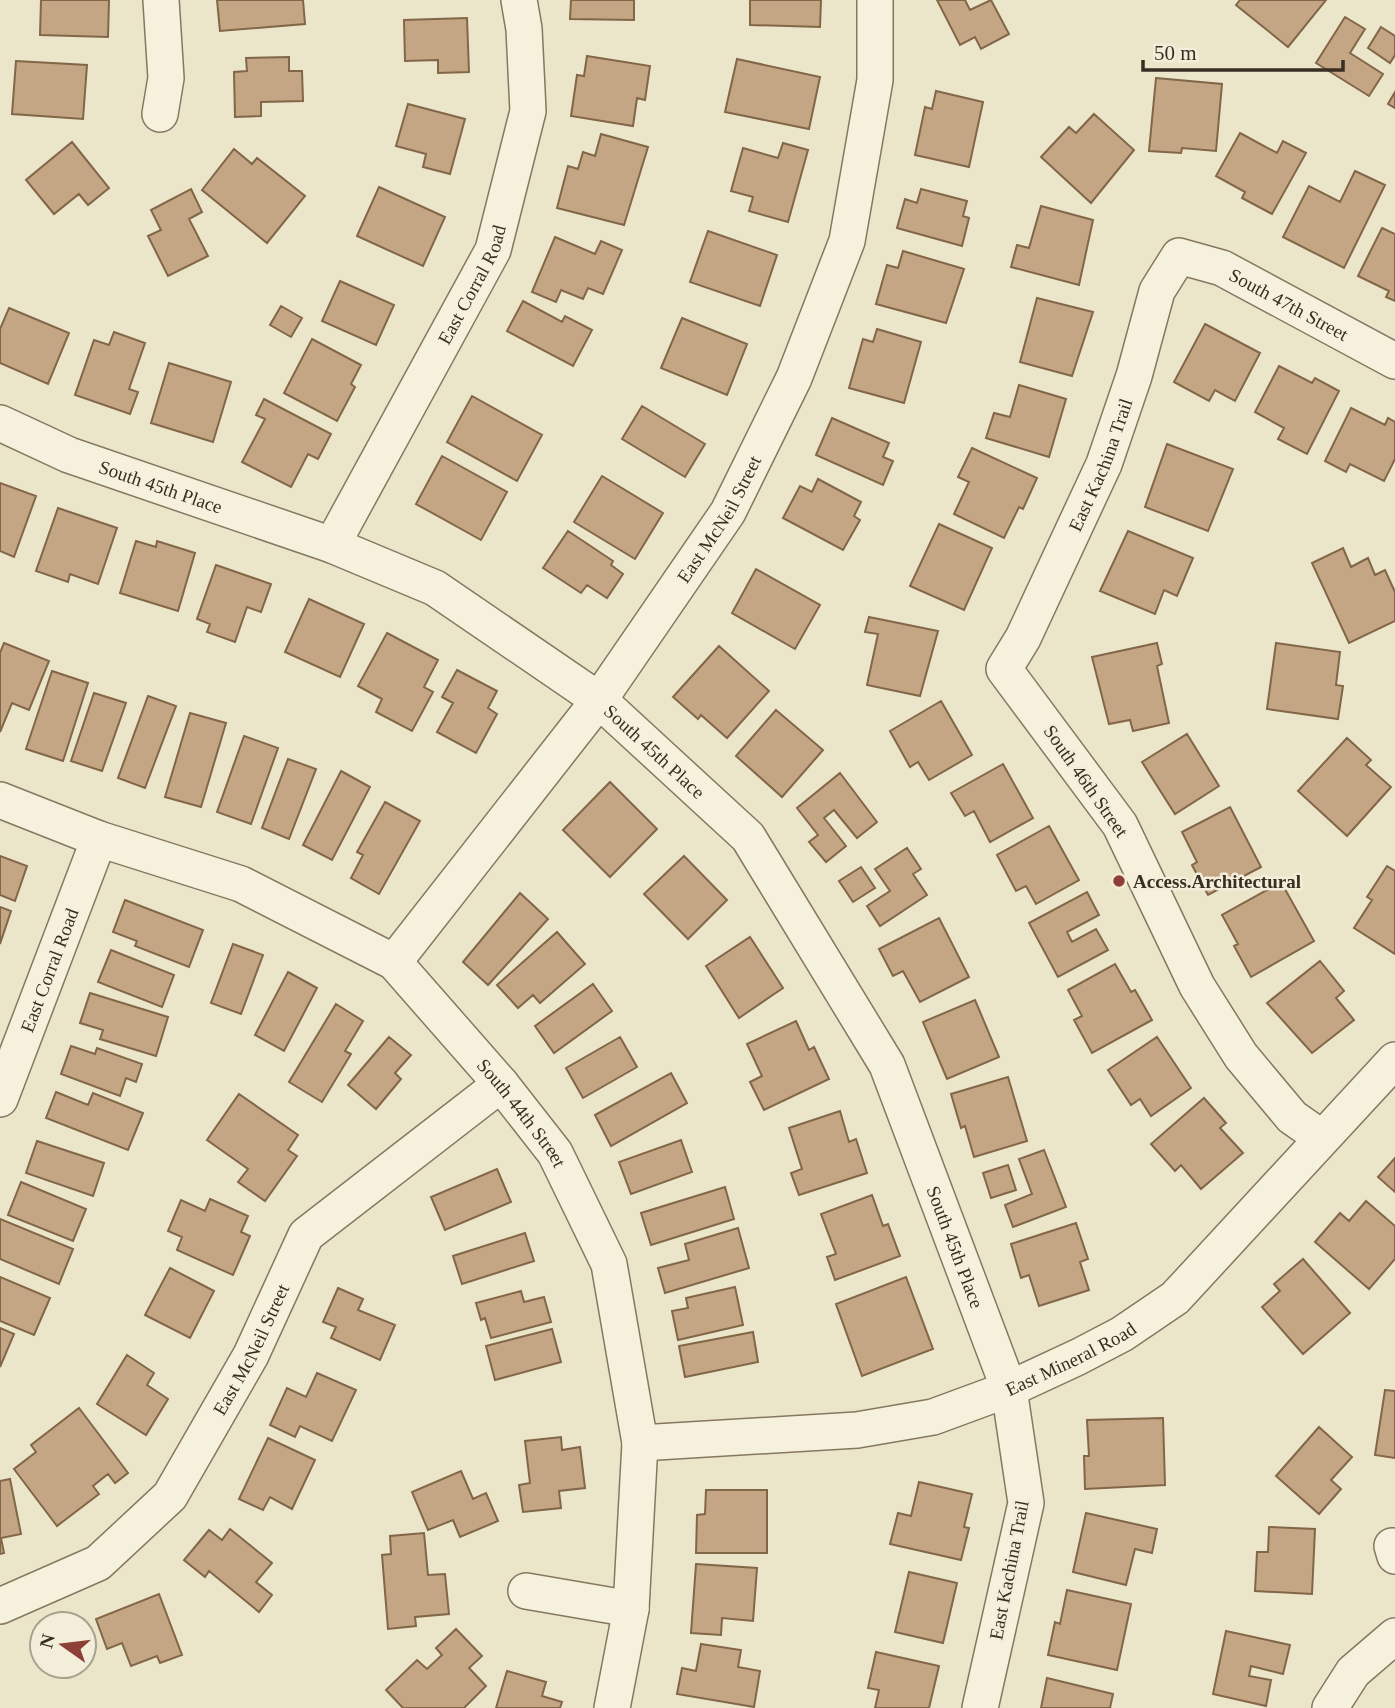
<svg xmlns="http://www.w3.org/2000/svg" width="1395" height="1708" font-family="'Times New Roman',serif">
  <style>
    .building { fill: #c5a684; stroke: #826648; stroke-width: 2 }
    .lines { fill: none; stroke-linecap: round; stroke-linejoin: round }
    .minor-casing { stroke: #867860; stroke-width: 38 }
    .minor { stroke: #f6f1dd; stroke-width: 35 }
    .poi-dot { fill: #8f4036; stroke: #f3eed9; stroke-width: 2.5 }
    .labels { text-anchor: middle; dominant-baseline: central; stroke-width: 5; stroke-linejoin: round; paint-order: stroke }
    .street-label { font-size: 19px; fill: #382f22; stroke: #f3eed9 }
    .poi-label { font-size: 19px; font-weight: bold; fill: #382f22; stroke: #f3eed9; text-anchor: start }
  </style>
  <rect width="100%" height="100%" fill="#ebe5ca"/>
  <path class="building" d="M41,0H109L108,37L40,35Z
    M217,0H303L305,24L220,31Z
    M571,0H634V20L570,19Z
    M750,0H821L820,27L750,25Z
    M937,0H965L970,10L991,0L1009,34L981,49L975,37L960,45Z
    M1240,0H1326L1288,47L1236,5Z
    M1345,17L1365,29L1350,53L1383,74L1369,96L1316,63Z
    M467,18L469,72L438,73V60L405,61L404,20Z
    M1381,27L1395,36V55L1390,63L1368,48Z
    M587,56L650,66L645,100L637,98L633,126L571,116L577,75L584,76Z
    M289,57V71H302L303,101L261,102V116L235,117L234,72L247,71L246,58Z
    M737,59L820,77L809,129L725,112Z
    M16,61L87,65L83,119L12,114Z
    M1156,78L1222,84L1216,151L1182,148L1181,153L1149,151Z
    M936,91L983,102L969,167L915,155L925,107L932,109Z
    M1395,92V108L1388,104Z
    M408,104L465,119L450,174L423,167L426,154L396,146Z
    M1094,114L1134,150L1091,203L1041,157L1069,127L1076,133Z
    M1240,133L1277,153L1283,141L1306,153L1272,214L1242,198L1245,192L1216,176Z
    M601,134L648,147L624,225L557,208L568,166L578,169L583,152L595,156Z
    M72,142L109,188L88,205L79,194L54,214L26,180Z
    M783,143L808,150L788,222L749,211L753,197L731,191L743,148L778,158Z
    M234,149L252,164L257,158L305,196L267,243L202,190Z
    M1355,171L1385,185L1344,268L1283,237L1309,186L1340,202Z
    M379,187L445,217L423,266L357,236Z
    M191,189L202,212L189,219L208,256L168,276L148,236L161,230L151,210Z
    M921,189L967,201L963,216L969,218L962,246L897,228L905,199L917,203Z
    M1041,206L1093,220L1079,285L1011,267L1017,245L1029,248Z
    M1382,228L1395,234V301L1386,297L1389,291L1358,276Z
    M708,231L777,255L760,306L690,282Z
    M555,237L595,254L601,241L622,250L603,294L588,288L583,299L561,290L556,302L532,292Z
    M903,251L964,269L946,323L876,304L887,265L898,268Z
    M340,281L394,305L376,345L322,321Z
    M1037,298L1093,312L1072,376L1020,362Z
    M523,301L562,322L565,316L592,330L573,366L507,331Z
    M281,306L302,318L291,337L270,325Z
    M9,308L69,333L48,384L0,363V329Z
    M682,318L747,344L727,395L661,368Z
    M1205,324L1260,353L1235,401L1215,390L1209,401L1174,382Z
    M877,329L921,342L904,403L849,388L863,339L873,342Z
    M114,332L145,343L129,389L138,392L130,414L75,395L94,340L109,345Z
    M312,339L361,365L351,384L355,387L337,421L284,393Z
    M169,363L231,382L213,442L151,423Z
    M1279,366L1312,383L1315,378L1339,391L1307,454L1278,439L1284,428L1255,412Z
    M1019,385L1066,399L1049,457L986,438L994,413L1010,417Z
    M472,396L542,435L517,481L447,442Z
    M264,399L331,434L318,459L308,454L291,487L242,462L265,419L256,415Z
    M642,406L705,444L685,477L622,439Z
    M1351,408L1385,425L1388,418L1395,422V459L1384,481L1350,464L1346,472L1325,461Z
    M832,418L889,443L883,457L893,461L883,485L816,455Z
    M1167,444L1233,469L1208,531L1145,507Z
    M972,448L1037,478L1023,509L1019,507L1004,538L954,514L969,482L958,477Z
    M442,456L507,492L481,540L416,504Z
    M602,476L663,513L635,559L574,522Z
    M818,479L861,502L854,516L860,520L843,550L783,518L800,486L812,492Z
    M0,483L36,496L14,557L0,551Z
    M58,508L117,528L98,584L70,574L68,582L36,571Z
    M939,524L992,548L964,610L910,586Z
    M568,531L613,561L611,565L623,574L607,598L587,585L581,593L543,568Z
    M1128,531L1193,558L1177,596L1164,590L1155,614L1100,591Z
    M136,541L156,547L157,541L195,553L178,611L120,593Z
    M1343,548L1351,567L1368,558L1375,575L1385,570L1395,592V621L1349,643L1312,563Z
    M216,565L271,584L261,612L247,607L235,642L207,632L210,624L197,619Z
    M756,569L820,605L795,649L732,613Z
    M309,599L364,624L340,677L285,652Z
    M869,617L938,631L920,696L867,685L878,634L865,632Z
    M387,633L438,660L424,687L433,692L412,731L376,712L382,699L358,686Z
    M4,643L49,661L29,710L12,703L0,732V653Z
    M1157,643L1162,664L1157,666L1169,723L1133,731L1130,720L1109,724L1092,657Z
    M1276,643L1340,652L1336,685L1343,686L1338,719L1267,709Z
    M719,646L769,691L727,738L701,715L698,719L673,697Z
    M457,670L497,691L488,708L497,714L476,753L437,732L453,703L442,697Z
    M52,671L88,683L63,761L26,749Z
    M94,693L126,703L102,771L71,761Z
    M148,696L176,706L145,788L118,778Z
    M941,701L972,755L929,780L918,762L910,767L890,731Z
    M776,710L823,750L782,797L736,756Z
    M190,713L226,723L201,807L165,797Z
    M1187,734L1219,786L1175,814L1142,762Z
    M244,736L278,748L251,824L217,812Z
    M1347,738L1371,760L1366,765L1391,787L1347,836L1298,791Z
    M288,759L316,769L289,839L262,828Z
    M1003,764L1033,818L990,842L974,811L965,816L951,793Z
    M341,771L370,787L332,860L303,845Z
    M840,773L877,822L857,838L834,810L824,818L846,846L826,862L809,842L818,835L797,808Z
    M610,782L657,829L610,877L563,830Z
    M385,802L420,821L379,894L351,878L363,855L357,852Z
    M1230,807L1261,867L1208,895L1192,865L1197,862L1182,832Z
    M1049,826L1079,880L1036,904L1026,886L1016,891L997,855Z
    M907,848L921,869L913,874L927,895L880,926L867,906L890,891L875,869Z
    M0,856L27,866L15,901L0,895Z
    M684,856L727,900L688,939L644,894Z
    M1387,866L1395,871V954L1354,928L1372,900L1367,897Z
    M861,867L875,888L853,902L839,881Z
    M1281,882L1314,941L1251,977L1234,946L1238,944L1222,915Z
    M1087,892L1099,915L1067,932L1072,942L1096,929L1108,950L1058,977L1029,923Z
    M520,893L548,919L488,985L463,962Z
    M125,900L203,930L189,967L135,946L137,941L113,932Z
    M0,907L11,911L0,944Z
    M939,918L969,977L920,1002L903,971L893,976L879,949Z
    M557,932L585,964L540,1003L533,995L518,1008L497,985Z
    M750,937L783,988L739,1018L706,966Z
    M233,944L263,955L241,1014L211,1003Z
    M111,950L174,975L162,1007L98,982Z
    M1320,961L1344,991L1336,998L1354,1020L1312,1053L1267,1003Z
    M1115,964L1131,992L1135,990L1152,1020L1092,1053L1074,1020L1082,1016L1068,990Z
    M288,972L317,988L284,1051L255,1035Z
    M593,984L612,1011L554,1053L535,1026Z
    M90,993L168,1017L156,1056L100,1039L103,1030L80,1023Z
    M975,1000L999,1057L947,1079L923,1022Z
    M336,1004L363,1021L345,1051L351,1054L322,1102L289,1082Z
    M796,1021L809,1050L814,1047L829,1079L764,1110L750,1082L762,1076L747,1044Z
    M389,1037L411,1055L395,1073L401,1079L376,1109L348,1085Z
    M620,1037L637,1067L583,1098L566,1068Z
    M1157,1037L1191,1088L1151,1116L1140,1099L1131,1105L1108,1070Z
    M71,1046L95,1054L97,1048L142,1064L136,1082L126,1078L120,1096L61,1074Z
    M671,1073L687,1103L611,1146L595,1115Z
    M1008,1077L1027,1141L974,1157L965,1126L961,1128L951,1094Z
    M56,1092L88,1105L93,1093L143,1113L128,1150L46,1118Z
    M239,1094L298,1135L288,1150L297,1156L265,1201L238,1182L248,1169L207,1140Z
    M1204,1098L1226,1123L1220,1128L1243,1153L1201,1189L1181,1165L1175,1171L1151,1144Z
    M840,1111L849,1142L856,1139L867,1173L799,1195L791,1173L802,1169L789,1128Z
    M681,1140L692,1172L631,1194L619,1162Z
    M37,1141L104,1163L93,1196L26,1173Z
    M1044,1150L1066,1207L1013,1227L1005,1205L1032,1194L1019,1159Z
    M1395,1158V1192L1378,1177Z
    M1008,1165L1016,1190L991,1198L983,1173Z
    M497,1169L511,1202L445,1230L431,1197Z
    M21,1182L86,1209L73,1241L8,1215Z
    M725,1187L734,1219L651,1245L641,1213Z
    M872,1195L883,1226L888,1224L900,1256L835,1280L827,1257L836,1254L821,1214Z
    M210,1199L248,1216L241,1232L250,1236L233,1275L177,1250L182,1237L168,1231L181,1200L205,1211Z
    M1366,1201L1395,1226V1259L1369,1289L1315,1242L1340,1213L1349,1221Z
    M0,1219L73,1249L59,1284L0,1259Z
    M1076,1223L1088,1259L1080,1262L1089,1290L1039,1306L1029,1275L1021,1278L1011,1244Z
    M738,1228L749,1268L665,1293L658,1268L689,1260L685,1244Z
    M525,1233L534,1261L462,1284L453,1256Z
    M1303,1259L1350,1313L1303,1354L1262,1307L1280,1291L1274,1284Z
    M170,1268L214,1291L190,1338L145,1315Z
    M0,1277L50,1298L34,1335L0,1321Z
    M906,1277L933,1349L862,1376L836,1304Z
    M735,1287L743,1325L678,1340L672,1311L688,1308L686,1298Z
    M338,1288L363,1299L358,1310L395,1325L380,1360L331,1338L336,1327L323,1322Z
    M521,1291L524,1302L544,1297L551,1322L491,1338L485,1318L481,1320L476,1303Z
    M0,1328L14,1334L0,1367Z
    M552,1329L561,1362L495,1380L486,1346Z
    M753,1332L758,1362L685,1377L679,1346Z
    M127,1355L154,1373L147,1385L168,1399L146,1435L97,1404Z
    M317,1373L356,1390L332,1441L300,1426L295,1437L270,1425L287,1388L306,1397Z
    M1385,1390L1395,1391V1458L1375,1455Z
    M79,1408L128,1473L115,1483L108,1474L93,1486L99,1494L57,1526L14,1469L36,1452L31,1445Z
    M1163,1418L1165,1485L1085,1489L1084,1456H1089L1087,1420Z
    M1319,1427L1352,1457L1331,1480L1341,1489L1319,1514L1276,1476Z
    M561,1437L562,1450L580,1447L585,1488L559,1491L561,1508L523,1512L519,1485L530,1483L525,1441Z
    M268,1438L315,1460L292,1509L270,1497L263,1510L239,1499Z
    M461,1471L473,1499L486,1493L498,1521L460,1537L453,1520L428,1530L412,1492Z
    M10,1479L21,1534L1,1538L4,1553L0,1554V1481Z
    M919,1482L972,1494L964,1527L969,1528L961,1560L890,1544L898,1513L911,1516Z
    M706,1490H767V1553H696L697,1515L705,1514Z
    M1086,1513L1157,1529L1152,1553L1135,1549L1126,1585L1073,1572Z
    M1269,1527L1315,1529L1312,1594L1255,1591L1257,1552H1268Z
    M230,1529L272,1563L256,1582L272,1595L259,1612L209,1571L205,1577L184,1560L209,1530L222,1540Z
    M424,1533L428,1575L445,1574L449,1614L415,1617L416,1626L388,1629L382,1555L391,1554L390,1536Z
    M696,1564L757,1568L753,1621L722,1618L721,1635L691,1633Z
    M909,1572L957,1583L943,1643L895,1632Z
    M1067,1590L1131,1604L1117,1670L1048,1655L1055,1622L1060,1624Z
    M159,1594L182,1655L160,1663L157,1656L131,1666L122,1643L107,1649L96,1619Z
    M456,1629L482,1656L469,1668L486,1686L464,1708H403L386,1690L417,1660L427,1669L442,1655L436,1648Z
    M1226,1631L1290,1645L1283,1674L1251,1666L1249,1676L1271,1680L1266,1706L1213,1694Z
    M701,1644L741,1650L738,1667L760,1671L754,1707L677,1694L682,1668L696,1671Z
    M876,1652L939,1666L929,1708H875L879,1690L868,1688Z
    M507,1671L546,1682L542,1696L562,1702L560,1708H496Z
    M1047,1678L1113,1694L1110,1708H1041Z"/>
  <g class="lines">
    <defs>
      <g id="minor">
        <path d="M160,114L166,78L161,0"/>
        <path id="s1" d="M0,423L69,455L332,545L435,588L599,700L748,837L887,1065L1009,1389L1026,1503L980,1708"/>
        <path id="s2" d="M332,545L493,250L528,111L524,29L519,0"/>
        <path id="s3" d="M0,800L99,839L241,884L394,962L501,1084L555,1153L609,1264L640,1443L631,1609L612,1708"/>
        <path id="s4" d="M394,962L599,700L728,512L794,378L847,241L875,80V0"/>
        <path id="s5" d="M0,1099L99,839"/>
        <path id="s6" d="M1322,1138L1292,1117L1241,1056L1197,986L1120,825L1004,669L1023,638L1104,464L1134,376L1157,291L1179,256L1222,268L1395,361"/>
        <path id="s7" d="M640,1443L857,1430L933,1417L1009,1389L1078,1357L1122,1334L1175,1298L1395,1060"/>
        <path d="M1392,1546L1395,1556"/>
        <path d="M526,1591L631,1609"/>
        <path id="s8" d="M0,1606L98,1563L170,1496L251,1355L306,1235L501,1084"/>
        <path d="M1330,1708L1353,1672L1395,1636"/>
      </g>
    </defs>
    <use href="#minor" class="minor-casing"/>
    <use href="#minor" class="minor"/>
  </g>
  <circle class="poi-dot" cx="1119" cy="881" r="7"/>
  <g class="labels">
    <g class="street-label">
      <text stroke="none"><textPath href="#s2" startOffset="296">East Corral Road</textPath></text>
      <text stroke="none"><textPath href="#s6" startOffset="1143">South 47th Street</textPath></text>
      <text stroke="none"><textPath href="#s6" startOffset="798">East Kachina Trail</textPath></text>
      <text stroke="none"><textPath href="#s1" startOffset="173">South 45th Place</textPath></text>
      <text stroke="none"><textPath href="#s4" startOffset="550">East McNeil Street</textPath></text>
      <text stroke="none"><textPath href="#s1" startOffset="740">South 45th Place</textPath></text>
      <text transform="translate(1086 781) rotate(55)">South 46th Street</text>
      <text stroke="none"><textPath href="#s5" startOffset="138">East Corral Road</textPath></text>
      <text stroke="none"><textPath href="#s3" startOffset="625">South 44th Street</textPath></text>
      <text stroke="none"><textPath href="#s1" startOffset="1328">South 45th Place</textPath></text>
      <text stroke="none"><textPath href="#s8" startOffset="373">East McNeil Street</textPath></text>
      <text stroke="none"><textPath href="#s7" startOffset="444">East Mineral Road</textPath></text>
      <text transform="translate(1009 1570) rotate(-79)">East Kachina Trail</text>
    </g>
    <g class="poi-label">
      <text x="1133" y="881">Access.Architectural</text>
    </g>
  </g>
  <g transform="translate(63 1645) rotate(284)"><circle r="33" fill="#f3eed9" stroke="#a8a290" stroke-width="2"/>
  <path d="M0-5L12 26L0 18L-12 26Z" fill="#8f4036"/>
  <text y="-10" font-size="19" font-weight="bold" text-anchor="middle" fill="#382f22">N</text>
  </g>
  <path d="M1143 60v10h200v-10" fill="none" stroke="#382f22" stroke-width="3.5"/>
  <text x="1154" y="60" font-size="21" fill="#382f22" stroke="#f3eed9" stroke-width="5" paint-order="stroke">50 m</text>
</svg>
